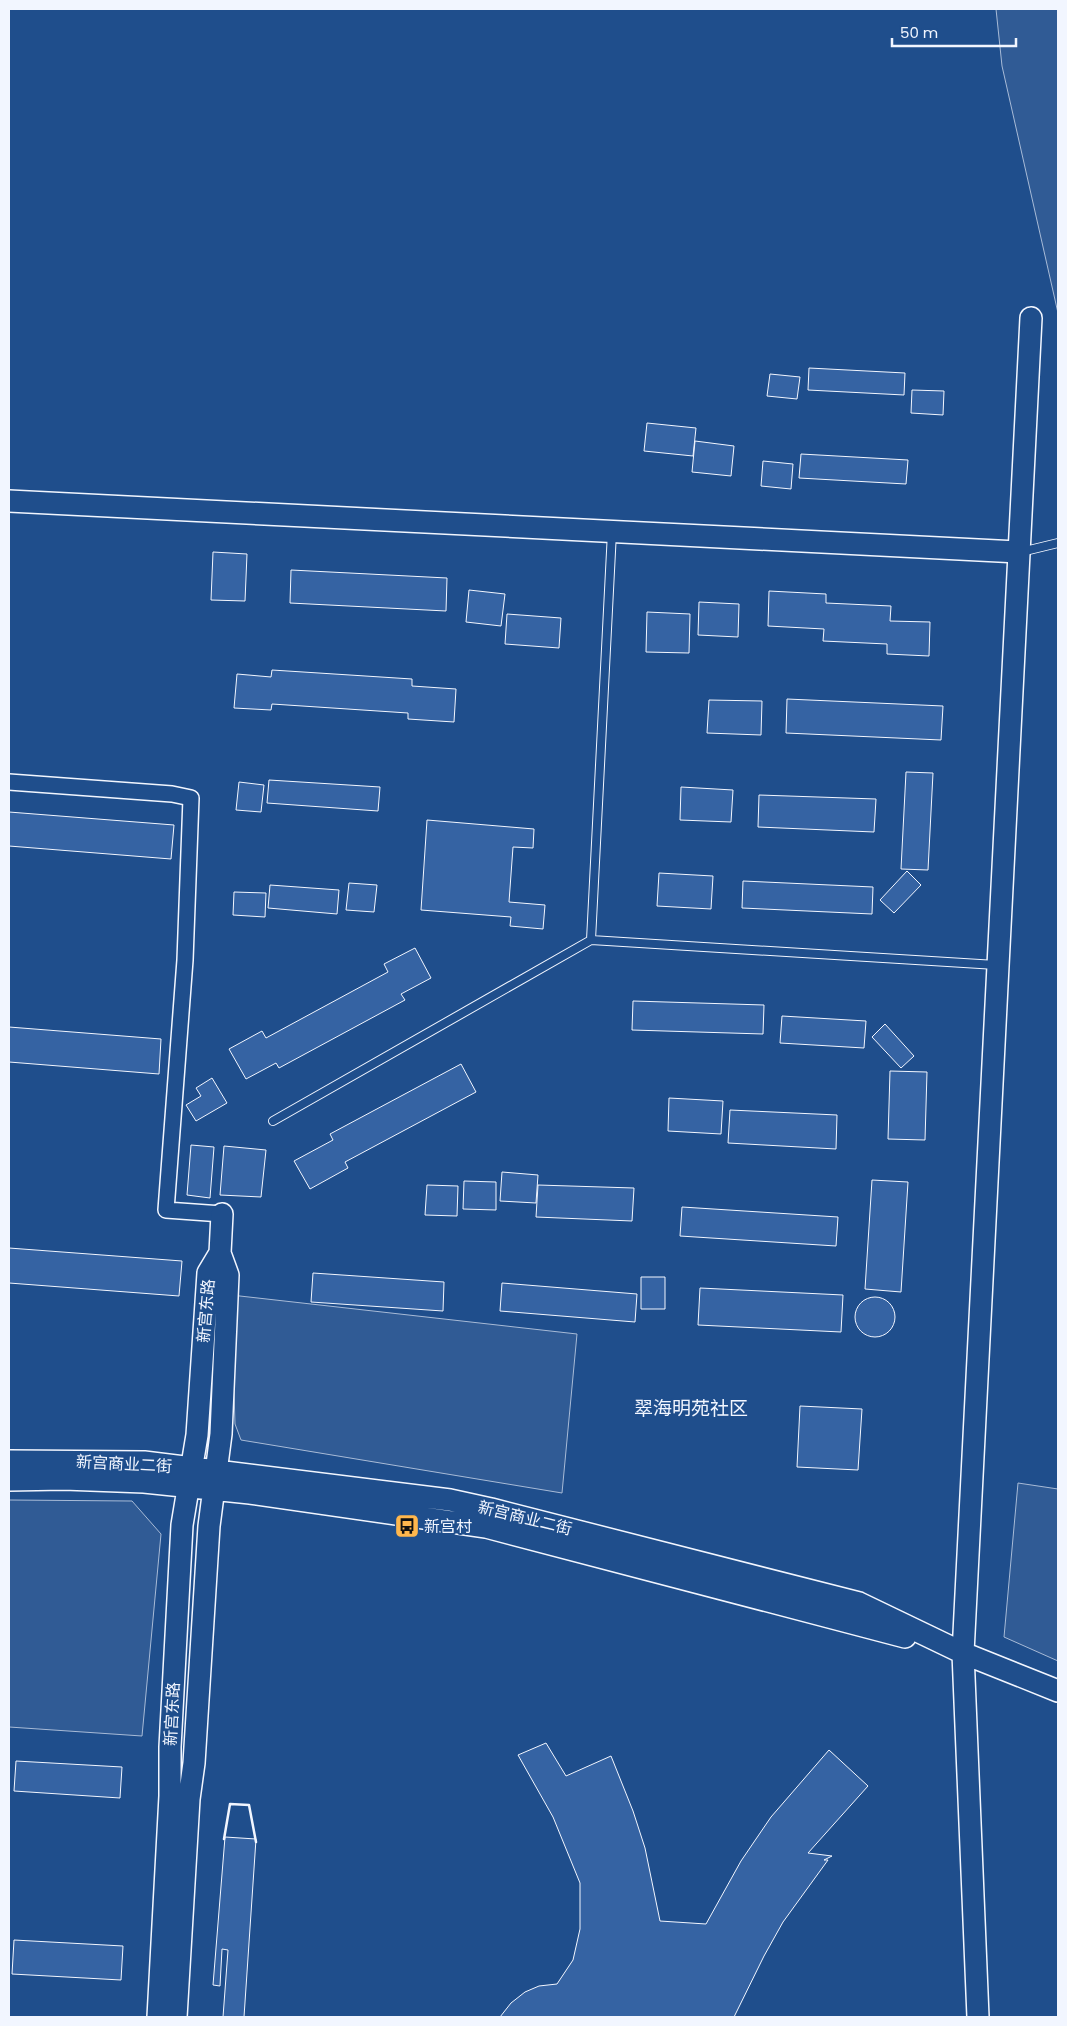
<svg xmlns="http://www.w3.org/2000/svg" width="1067" height="2026" font-family="Poppins,'Noto Sans SC',sans-serif">
  <style>
    .built { fill: #305b95; stroke: #a8bbd7 }
    .building { fill: #3563a3; stroke: #f2f6ff }
    .lines { fill: none; stroke-linecap: round; stroke-linejoin: round }
    .lane-casing { stroke: #f2f6ff; stroke-width: 10 }
    .street-casing { stroke: #f2f6ff; stroke-width: 18 }
    .secondary-casing { stroke: #f2f6ff; stroke-width: 24 }
    .lane { stroke: #1f4e8c; stroke-width: 8 }
    .street { stroke: #1f4e8c; stroke-width: 15 }
    .secondary { stroke: #1f4e8c; stroke-width: 21 }
    .wall { stroke: #f2f6ff; stroke-width: 2.5 }
    .labels { text-anchor: middle; dominant-baseline: central; stroke-width: 4; stroke-linejoin: round; paint-order: stroke }
    .street-label { font-size: 16px; fill: #f2f6ff; stroke: #1f4e8c }
    .poi-label { font-size: 16px; fill: #f2f6ff; stroke: #1f4e8c; text-anchor: start }
    .quarter-label { font-size: 19px; fill: #f2f6ff; stroke: #1f4e8c }
  </style>
  <rect width="100%" height="100%" fill="#1f4e8c"/>
  <path class="built" d="M996,9H1058V313L1002,66Z
    M231,1295L577,1334L562,1493L241,1440L235,1424Z
    M1018,1483L1058,1489V1661L1004,1637Z
    M9,1500L132,1501L161,1534L142,1736L9,1727Z"/>
  <path class="building" d="M809,368L905,373L904,395L808,390Z
    M770,374L800,377L797,399L767,396Z
    M912,390L944,391L943,415L911,413Z
    M647,423L696,428L693,456L644,451Z
    M695,441L734,446L731,476L692,472Z
    M801,454L908,460L906,484L799,478Z
    M763,461L793,464L791,489L761,486Z
    M213,552L247,554L245,601L211,600Z
    M291,570L447,578L446,611L290,603Z
    M469,590L505,594L501,626L466,622Z
    M769,591L826,594V603L891,606L890,621L930,622L929,656L887,654V644L823,641L824,629L768,626Z
    M699,602L739,604L738,637L698,635Z
    M647,612L690,614L689,653L646,652Z
    M507,614L561,618L559,648L505,644Z
    M272,670L412,679V686L456,689L454,722L408,719V713L272,704L271,710L234,708L237,674L271,677Z
    M787,699L943,706L941,740L786,733Z
    M709,700L762,701L761,735L707,733Z
    M906,772L933,773L928,870L901,869Z
    M269,780L380,787L378,811L267,803Z
    M239,782L264,785L261,812L236,810Z
    M681,787L733,790L731,822L680,820Z
    M759,795L876,799L874,832L758,827Z
    M9,812L174,825L171,859L9,846Z
    M427,820L534,829L533,848L513,847L509,902L545,905L543,929L510,926L511,917L421,910Z
    M907,871L921,885L894,913L880,900Z
    M659,873L713,876L711,909L657,906Z
    M743,881L873,887L872,914L742,908Z
    M349,883L377,885L374,912L346,910Z
    M270,885L339,890L337,914L268,908Z
    M234,892L266,893L265,917L233,915Z
    M415,948L431,978L401,994L405,1000L279,1068L276,1063L246,1079L229,1049L262,1031L266,1038L388,972L384,964Z
    M633,1001L764,1005L763,1034L632,1030Z
    M782,1016L866,1021L864,1048L780,1043Z
    M885,1024L914,1056L901,1068L872,1037Z
    M9,1027L161,1039L159,1074L9,1062Z
    M461,1064L476,1092L345,1162L348,1168L310,1189L294,1161L333,1140L330,1134Z
    M890,1071L927,1072L925,1140L888,1139Z
    M212,1078L227,1103L196,1121L186,1105L201,1096L196,1088Z
    M669,1098L723,1101L721,1134L668,1131Z
    M730,1110L837,1115L836,1149L728,1143Z
    M191,1145L214,1147L210,1198L187,1195Z
    M224,1146L266,1150L261,1197L220,1195Z
    M502,1172L538,1175L536,1203L500,1201Z
    M872,1180L908,1182L901,1292L865,1289Z
    M464,1181L496,1182V1210L463,1209Z
    M427,1185L458,1186L457,1216L425,1215Z
    M538,1185L634,1188L632,1221L536,1217Z
    M682,1207L838,1217L836,1246L680,1236Z
    M9,1248L182,1261L179,1296L9,1283Z
    M313,1273L444,1282L443,1311L311,1302Z
    M641,1277H665V1309H641Z
    M502,1283L637,1294L635,1322L500,1311Z
    M700,1288L843,1295L841,1332L698,1325Z
    M855 1317a20 20 0 1 1 40 0a20 20 0 1 1-40 0Z
    M800,1406L862,1409L858,1470L797,1467Z
    M546,1743L566,1776L611,1756L633,1811L645,1848L660,1921L706,1924L741,1861L771,1817L829,1750L868,1786L808,1853L832,1856L824,1860H828L783,1922L764,1956L734,2017H500L511,2003L525,1992L539,1986L557,1984L573,1960L580,1929V1883L553,1817L518,1755Z
    M16,1761L122,1767L120,1798L14,1791Z
    M225,1837L256,1839L244,2017H223L228,1950L222,1949L220,1986L213,1985Z
    M14,1940L123,1946L121,1980L12,1974Z"/>
  <g class="lines">
    <defs>
      <path id="lane" d="M1021,552L1058,543
        M591,940L996,965
        M273,1121L591,940L612,532"/>
      <path id="street" d="M9,782L172,794L191,798L185,960L166,1210L222,1214"/>
      <path id="secondary" d="M9,501L1019,552
        M9,1461L144,1462L450,1500L491,1509L859,1603L963,1653L1058,1691
        M9,1480L64,1479L144,1482L250,1493L486,1527L905,1637
        M158,2017L170,1796V1747L182,1525L197,1435L208,1273L220,1253
        M176,2017L189,1799L194,1763L209,1526L221,1434L228,1275L220,1253L222,1214
        M978,2017L963,1653L1031,318"/>
    </defs>
    <use href="#lane" class="lane-casing"/>
    <use href="#street" class="street-casing"/>
    <use href="#secondary" class="secondary-casing"/>
    <use href="#lane" class="lane"/>
    <use href="#street" class="street"/>
    <use href="#secondary" class="secondary"/>
    <path class="wall" d="M224,1839L230,1804L249,1805L256,1842"/>
  </g>
  <defs>
    <symbol id="bus-square" viewBox="-11 -11 22 22"><rect x="-9" y="-9" width="18" height="18" rx="4" fill="#ffb74d" stroke="#1f4e8c"/><path d="M-5-6H5V4H4V6H2V4H-2V6H-4V4H-5ZM-3.5-4V0h7V-4ZM-3.5 1.2v1.5H-2V1.2ZM2 1.2v1.5H3.5V1.2Z" fill="#111"/></symbol>
  </defs>
  <g fill-rule="evenodd">
    <use href="#bus-square" x="393" y="1512" width="28" height="28"/>
  </g>
  <g class="labels">
    <g class="street-label">
      <text transform="translate(206 1311) rotate(-85)">新宫东路</text>
      <text transform="translate(124 1464) rotate(3)">新宫商业二街</text>
      <text transform="translate(525 1518) rotate(14)">新宫商业二街</text>
      <text transform="translate(172 1714) rotate(-87)">新宫东路</text>
    </g>
    <g class="poi-label">
      <text x="424" y="1526">新宫村</text>
    </g>
    <g class="quarter-label">
      <text x="691" y="1408">翠海明苑社区</text>
    </g>
  </g>
  <rect width="1067" height="2026" fill="none" stroke="#f2f6ff" stroke-width="20"/>
  <path d="M892 38v8h124v-8" fill="none" stroke="#f2f6ff" stroke-width="2.5"/>
  <text x="900" y="38" font-size="15" fill="#f2f6ff" stroke="#1f4e8c" stroke-width="4" paint-order="stroke">50 m</text>
</svg>
